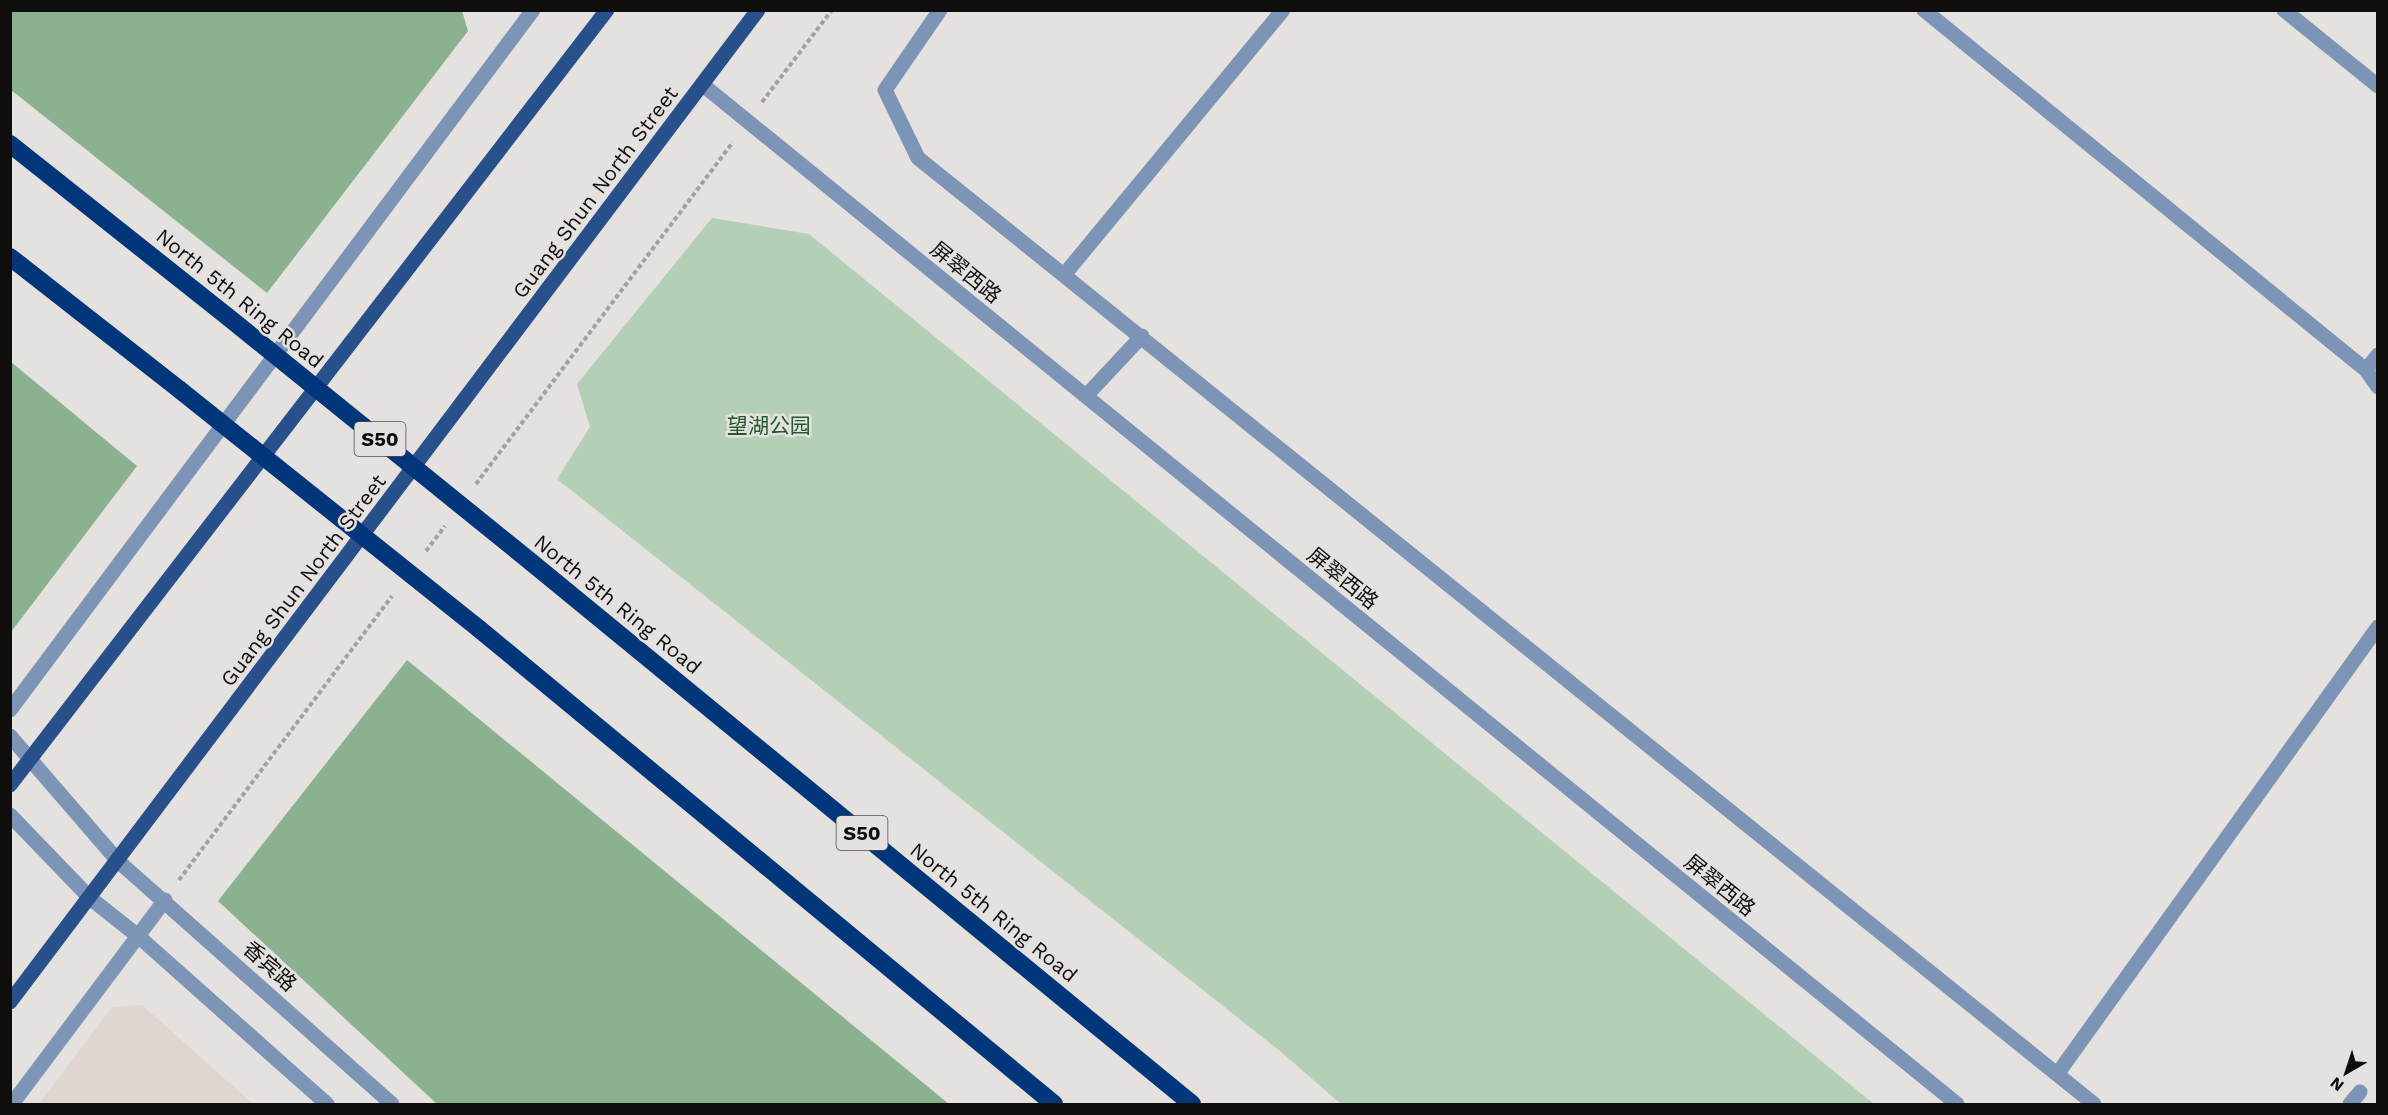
<svg xmlns="http://www.w3.org/2000/svg" width="2388" height="1115" font-family="'Work Sans','Noto Sans SC',sans-serif">
  <style>
    .built { fill: #e1d5d0 }
    .green { fill: #b3d0b6 }
    .forest { fill: #8bb290 }
    .lines { fill: none; stroke-linecap: round; stroke-linejoin: round }
    .path { stroke: #a3a09e; stroke-width: 4; stroke-dasharray: 4.5 3; stroke-linecap: butt }
    .minor { stroke: #7c94b5; stroke-width: 15 }
    .major { stroke: #28518b; stroke-width: 15 }
    .highway { stroke: #01377a; stroke-width: 18 }
    .highway-bridge { stroke: #01377a; stroke-width: 18 }
    .labels { text-anchor: middle; dominant-baseline: central; stroke-width: 5; stroke-linejoin: round; paint-order: stroke }
    .shield { fill: #e5e1df; stroke: #504d4c; stroke-width: 1.5 }
    .shield-label { font-size: 20px; font-weight: bold; fill: #100e0d }
    .street-label { font-size: 21px; fill: #100e0d; stroke: #e5e1df }
    .park-label { font-size: 21px; fill: #205a2d; stroke: #e5e1df }
  </style>
  <rect width="100%" height="100%" fill="#e5e1df"/>
  <path class="built" d="M142,1005L253,1104H39L112,1007Z"/>
  <path class="green" d="M712,218L809,234L1874,1104H1341L1280,1051L557,479L590,427L577,384Z"/>
  <path class="forest" d="M462,11L468,31L267,293L11,90V11Z
    M11,362L137,466L11,632Z
    M407,660L949,1104H437L218,901Z"/>
  <g class="lines">
    <path class="path" d="M762,102L832,10
      M476,484L733,142
      M426,551L445,526
      M179,880L392,596"/>
    <path class="minor" d="M940,10L885,90L918,158L2094,1104
      M1924,10L2366,370L2378,387
      M2284,10L2378,86
      M703,85L1957,1104
      M1064,275L1283,10
      M2366,370L2378,355
      M1086,396L1142,336
      M10,710L533,10
      M10,736L118,861L392,1104
      M10,815L90,898L138,936L327,1104
      M2058,1073L2378,627
      M12,1104L165,900
      M2350,1104L2360,1092"/>
    <path class="major" d="M10,785L607,10
      M10,1002L758,10"/>
    <path class="highway" d="M10,144L228,317
      M10,257L180,390
      M531,562L1192,1104
      M478,628L1054,1104"/>
    <path class="highway-bridge" d="M228,317L531,562
      M180,390L478,628"/>
  </g>
  <g class="labels">
    <g class="shield">
      <rect x="354.5" y="422" width="51" height="34" rx="4.5"/>
      <rect x="836.5" y="816" width="51" height="34" rx="4.5"/>
    </g>
    <g class="shield-label">
      <text x="380" y="439">S50</text>
      <text x="862" y="833">S50</text>
    </g>
    <g class="street-label">
      <text transform="translate(595 192) rotate(-53)">Guang Shun North Street</text>
      <text transform="translate(966 272) rotate(39)">屏翠西路</text>
      <text transform="translate(240 298) rotate(39)">North 5th Ring Road</text>
      <text transform="translate(1343 578) rotate(39)">屏翠西路</text>
      <text transform="translate(303 580) rotate(-53)">Guang Shun North Street</text>
      <text transform="translate(618 604) rotate(39)">North 5th Ring Road</text>
      <text transform="translate(1720 885) rotate(39)">屏翠西路</text>
      <text transform="translate(994 912) rotate(39)">North 5th Ring Road</text>
      <text transform="translate(270 966) rotate(42)">香宾路</text>
    </g>
    <g class="park-label">
      <text x="769" y="425">望湖公园</text>
    </g>
  </g>
  <rect width="2388" height="1115" fill="none" stroke="#100e0d" stroke-width="24"/>
  <g transform="translate(2346 1073) rotate(219)" stroke="#e5e1df" stroke-width="4.5" paint-order="stroke">
  <path d="M0-4.5L10 22L0 15L-10 22Z" fill="#100e0d"/>
  <text y="-9" font-size="16" font-weight="bold" text-anchor="middle" fill="#100e0d">N</text>
  </g>
</svg>
